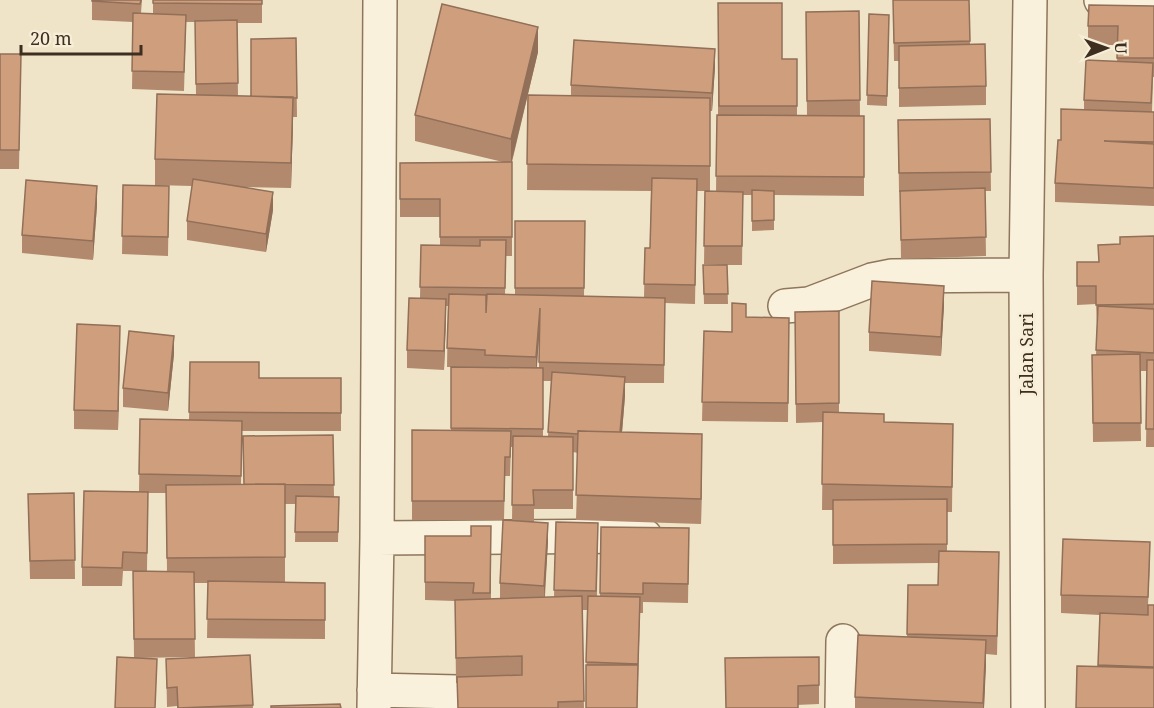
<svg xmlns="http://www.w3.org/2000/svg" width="1154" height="708" font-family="'Noto Serif',serif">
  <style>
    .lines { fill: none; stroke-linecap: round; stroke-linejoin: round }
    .minor-casing { stroke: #8d765c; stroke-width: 36 }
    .minor { stroke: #faf1dc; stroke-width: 33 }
    .wall { fill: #b2896c; fill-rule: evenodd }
    .shaded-wall { fill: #916f58 }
    .building { fill: #cf9f7d; stroke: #916f58; stroke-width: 1.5 }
    .labels { text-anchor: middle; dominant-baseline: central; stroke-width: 5; stroke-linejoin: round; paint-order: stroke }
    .street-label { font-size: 18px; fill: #3d2e20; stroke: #f7eed8 }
  </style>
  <rect width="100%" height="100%" fill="#f0e4c8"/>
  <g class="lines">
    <defs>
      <path id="minor" d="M1101,0L1154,4
        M785,306L809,304L872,280L892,276L1026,275
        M377,538L645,536
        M374,690L500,693
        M374,708L377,538L380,0
        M842,708L843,641
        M1028,708L1026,275L1030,0"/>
    </defs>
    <use href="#minor" class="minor-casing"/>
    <use href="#minor" class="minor"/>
  </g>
  <path class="wall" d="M92,0H142L141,13L153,14V0H262V23H237L238,96H251L296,38L297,117H293L291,188L244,187L273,210L266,252L187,240V221L192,186L155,185V159L196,95L195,22H186L184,91L132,89L133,22L92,20Z
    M893,0H969L970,44L986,86V105L899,107V61H894Z
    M718,3L782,59H797V116H807L806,12L859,11L860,116H864V196L774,195V230L752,231V195H743L742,265H727L728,304H704L703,265H724L704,264L705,191L716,192L717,115H718Z
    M1154,6V77H1153L1152,112H1154V206L1055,202V183L1061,140L1084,110V100L1117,62L1118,45H1088V26Z
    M869,14L889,15L887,106L867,105Z
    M538,52L512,162V256H506L505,295H515V221H585L584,296L644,298L645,248H650L651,191L527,190L528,95L571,96V85L715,67L712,111H710V191H697L695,304L665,303L664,383H625V396L622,432L702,460L701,524L576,520L578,453L573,452V509H534V522L548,541L545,597H554L556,522L598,523L597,596H600L601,527L689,528L688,603L643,602V613H640L638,682L586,708L587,610H582L584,708H458L457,683H456L455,601L425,600V582L471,536L491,526V599H500V583L512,521L513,447H511L510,476H505L504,520H412V430H451V367H447L448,306H446L444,370L407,368V350L420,298L421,245H440V217H400V163L503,162L415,141V115ZM539,331V367H537ZM543,381H551L548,436H543Z
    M0,54H21L19,169H0Z
    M990,119L991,191H985L986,256L901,259L900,192H899L898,120Z
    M123,185L169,186L168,256L122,254Z
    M97,205L93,260L22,253V235Z
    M1154,236V447H1146L1147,371H1140L1141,441L1093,442L1092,355H1096L1097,324L1096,304L1077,305V262H1098L1120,244Z
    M944,305L941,356L869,351V332Z
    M839,311V413L884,422L953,424L952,512H947V551L999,571L997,655L986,654L984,708H855V697L907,637L908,585H938V563L833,564V510H822L823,422L796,423L795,312Z
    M746,317L789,318L788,422L702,421L704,331L732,332Z
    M120,345L118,430L74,429V410Z
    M174,354L168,411L123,407V388Z
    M190,362L259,378H341V431H242L241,484H244L333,435L334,497H339L338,542H295L296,504H285V582L325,583V639L207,638L208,583H194L195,657L134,658L133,571H137H123L122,586H82V567L139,492L140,419L189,420ZM148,493H166L167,572L147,571Z
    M74,493L75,579H30L28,494Z
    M1150,560L1148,605L1154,708L1098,667L1100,615L1061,613V595Z
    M250,655L253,708H177V706L167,707L166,659Z
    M819,657V704L726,708Z"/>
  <path class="shaded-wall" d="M538,27V52L511,164V139Z
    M715,49V67L712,111V93Z
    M293,97V123L291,188V163Z
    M97,186V205L93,260V241Z
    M273,192V210L266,252V234Z
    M944,286V305L941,356V337Z
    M446,299V318L444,370V351Z
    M540,308V327L536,376V357Z
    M120,326V345L118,430V411Z
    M174,336V354L168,411V393Z
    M625,377V396L620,456V437Z
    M702,434V460L701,524V499Z
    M548,523V541L544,604V586Z
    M986,640V666L984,708H983Z"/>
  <path class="building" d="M92,0H141L140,4L92,1Z
    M153,0H262V4L153,3Z
    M893,0H969L970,41L894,43Z
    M718,3H782V59H797V106H719Z
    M442,4L538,27L511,139L415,115Z
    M1089,5L1154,6V58H1117L1118,26H1088Z
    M859,11L860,100L807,101L806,12Z
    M133,13L186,15L184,72L132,71Z
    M869,14L889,15L887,96L867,95Z
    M237,20L238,83L196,84L195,21Z
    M296,38L297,98L251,96V39Z
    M574,40L715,49L712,93L571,85Z
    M985,44L986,86L899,88V46Z
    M0,54H21L19,150H0Z
    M1086,60L1153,63L1151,103L1084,100Z
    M157,94L293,97L291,163L155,159Z
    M528,95L710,98V166L527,164Z
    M1061,109L1154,112V142L1104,141L1154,144V188L1055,183L1058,140H1061Z
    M717,115L864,116V177L716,176Z
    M990,119L991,172L899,173L898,120Z
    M512,162V237H440V199H400V163Z
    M652,178L697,179L695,285L644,284L645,248H650Z
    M193,179L273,192L266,234L187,221Z
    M26,180L97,186L93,241L22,235Z
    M123,185L169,186L168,237L122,236Z
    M985,188L986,237L901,240L900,191Z
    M752,190L774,191V220L752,221Z
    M705,191L743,192L742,246H704Z
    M515,221H585L584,288H515Z
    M1154,236V304L1096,305V286H1077V262H1099L1098,245L1120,244V237Z
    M480,240H506L505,288L420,287L421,245L480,246Z
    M703,265H727L728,294H704Z
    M872,281L944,286L941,337L869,332Z
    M449,294L486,295V313L487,294L665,298L664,365L539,362L540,308L536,357L485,355V350L447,348Z
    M409,298L446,299L444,351L407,350Z
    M732,303L746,304V317L789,318L788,403L702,402L704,331L732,332Z
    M1098,306L1154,309V353L1096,350Z
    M839,311V403L796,404L795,312Z
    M77,324L120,326L118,411L74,410Z
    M129,331L174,336L168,393L123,388Z
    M1140,354L1141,423H1093L1092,355Z
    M1147,360H1154V429H1146Z
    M190,362H259V378H341V413L189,412Z
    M451,367L543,368V429L451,428Z
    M552,372L625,377L620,432L578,431V434L548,432Z
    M823,412L884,414V422L953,424L952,487L822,484Z
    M140,419L242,421L241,476L139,474Z
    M412,430L511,431L510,457H505L504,501H412Z
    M578,431L702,434L701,499L576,495Z
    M333,435L334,485L244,484L243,436Z
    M513,436L573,437V490H533L534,505H512Z
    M285,484V557L167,558L166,485Z
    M84,491L148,492L147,553L123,552L122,568L82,567Z
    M74,493L75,560L30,561L28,494Z
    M296,496L339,497L338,532H295Z
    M947,499V544L833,545V500Z
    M503,520L548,523L544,586L500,583Z
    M556,522L598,523L596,591L554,590Z
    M471,526H491L490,593H473L474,583L425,582V536H471Z
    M601,527L689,528L688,584L643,583V594L600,593Z
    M1063,539L1150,542L1148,597L1061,595Z
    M939,551L999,552L997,636L907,634L908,585H938Z
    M133,571L194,572L195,639H134Z
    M208,581L325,583V620L207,619Z
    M582,596L584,701L558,702V708H458L457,677L522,675V656L456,658L455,600Z
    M588,596L640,597L638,664L586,662Z
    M1148,605H1154V667L1098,665L1100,613L1148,615Z
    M858,635L986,640L983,703L855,697Z
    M250,655L253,705L178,708L177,687L167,688L166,659Z
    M117,657L157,659L155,708H115Z
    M819,657V685L798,686V708H726L725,658Z
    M586,665H638L637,708H586Z
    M1077,666L1154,668V708H1076Z
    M340,704L341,708H271V706Z"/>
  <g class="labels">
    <g class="street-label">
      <text transform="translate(1026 354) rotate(-90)">Jalan Sari</text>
    </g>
  </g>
  <g transform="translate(1106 48) rotate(89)" stroke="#f7eed8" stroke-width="4.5" paint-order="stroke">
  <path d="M0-4.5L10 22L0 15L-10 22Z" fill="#3d2e20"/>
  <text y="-9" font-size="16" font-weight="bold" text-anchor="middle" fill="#3d2e20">U</text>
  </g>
  <path d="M21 45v9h120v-9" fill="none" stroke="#3d2e20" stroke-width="3"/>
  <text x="30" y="45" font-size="18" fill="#3d2e20" stroke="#f7eed8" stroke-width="4.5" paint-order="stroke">20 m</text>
</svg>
